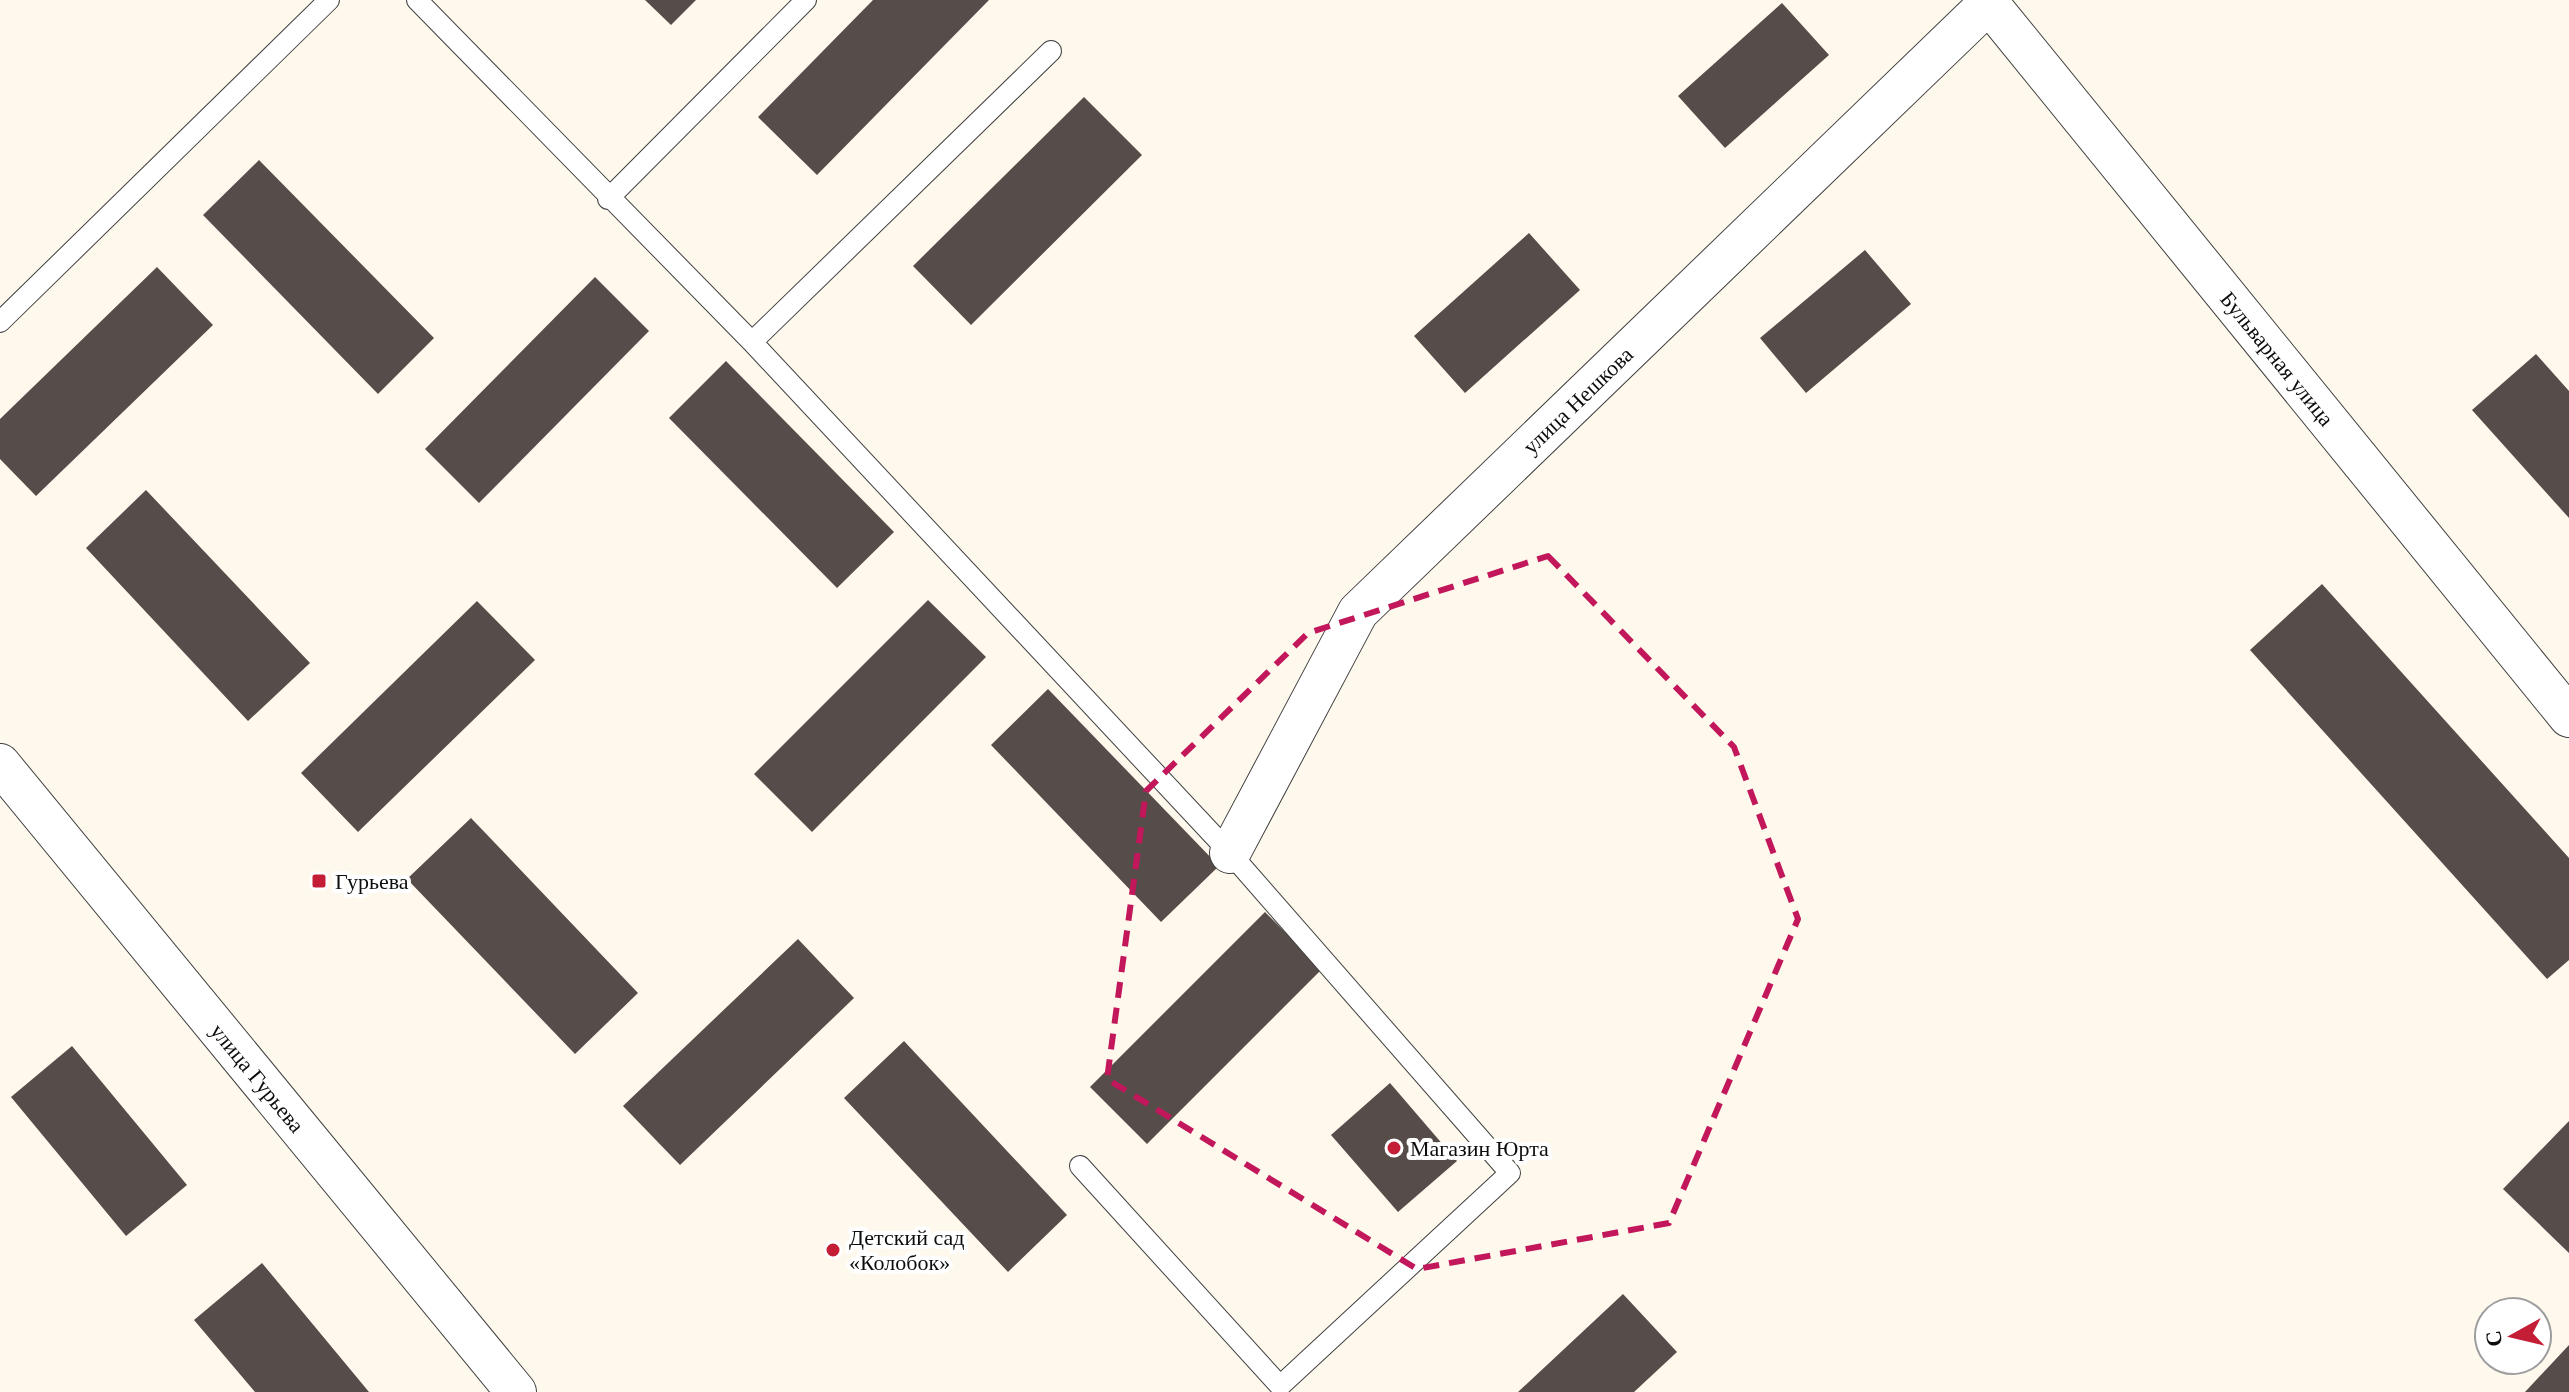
<svg xmlns="http://www.w3.org/2000/svg" width="2569" height="1392" font-family="'Times New Roman',serif">
  <style>
    .building { fill: #564c49 }
    .lines { fill: none; stroke-linecap: round; stroke-linejoin: round }
    .lane-casing { stroke: #404040; stroke-width: 22 }
    .street-casing { stroke: #404040; stroke-width: 42 }
    .lane { stroke: #fff; stroke-width: 20 }
    .street { stroke: #fff; stroke-width: 40 }
    .marked { fill: none; stroke: #c2185b; stroke-width: 6; stroke-dasharray: 16 10; stroke-linejoin: round }
    .poi-dot { fill: #c41e36; stroke: #fff; stroke-width: 3 }
    .labels { text-anchor: middle; dominant-baseline: central; stroke-width: 8; stroke-linejoin: round; paint-order: stroke }
    .street-label { font-size: 22px; fill: #0d0d0d; stroke: #fff }
    .poi-label { font-size: 22px; fill: #0d0d0d; stroke: #fff; text-anchor: start }
  </style>
  <rect width="100%" height="100%" fill="#fff9ed"/>
  <path class="building" d="M645,0H696L671,25Z
    M873,0H989L817,175L758,117Z
    M1782,3L1829,55L1725,148L1678,96Z
    M1084,97L1142,155L971,325L913,266Z
    M259,160L434,338L378,394L203,215Z
    M1529,233L1580,290L1465,393L1414,336Z
    M1865,250L1911,304L1806,393L1760,338Z
    M157,267L213,325L36,496L0,459V419Z
    M595,277L649,331L479,503L425,449Z
    M2536,354L2569,391V518L2472,410Z
    M726,361L894,532L837,588L669,418Z
    M146,490L310,663L248,721L86,548Z
    M2322,584L2569,858V960L2547,979L2250,650Z
    M928,600L986,657L812,832L754,774Z
    M477,601L535,660L358,832L301,773Z
    M1048,689L1219,866L1161,922L991,745Z
    M471,818L638,993L575,1054L407,879Z
    M1265,912L1322,969L1147,1144L1090,1087Z
    M798,939L854,998L680,1165L623,1106Z
    M904,1041L1067,1215L1008,1272L844,1098Z
    M72,1046L187,1185L126,1236L11,1097Z
    M1390,1083L1457,1161L1398,1212L1331,1135Z
    M2569,1121V1253L2503,1189Z
    M262,1263L369,1392H255L194,1320Z
    M1623,1294L1677,1352L1634,1392H1518Z
    M2569,1345V1392H2525Z"/>
  <g class="lines">
    <defs>
      <path id="lane" d="M417,0L752,342L1230,853L1510,1173L1280,1386L1080,1166
        M608,199L806,0
        M0,322L329,0
        M752,342L1051,51"/>
      <g id="street">
        <path id="s1" d="M1986,0L2569,717"/>
        <path id="s2" d="M0,764L516,1392"/>
        <path id="s3" d="M1230,853L1358,612L1992,0"/>
      </g>
    </defs>
    <use href="#lane" class="lane-casing"/>
    <use href="#street" class="street-casing"/>
    <use href="#lane" class="lane"/>
    <use href="#street" class="street"/>
  </g>
  <path class="marked" d="M1548,556L1734,747L1798,919L1669,1223L1417,1269L1107,1079L1146,791L1308,633Z"/>
  <g class="poi-dot">
    <rect x="311" y="873" width="16" height="16" rx="4"/>
    <circle cx="1394" cy="1148" r="8"/>
    <circle cx="833" cy="1250" r="8"/>
  </g>
  <g class="labels">
    <g class="street-label">
      <text stroke="none"><textPath href="#s1" startOffset="462">Бульварная улица</textPath></text>
      <text stroke="none"><textPath href="#s3" startOffset="578">улица Нешкова</textPath></text>
      <text stroke="none"><textPath href="#s2" startOffset="406">улица Гурьева</textPath></text>
    </g>
    <g class="poi-label">
      <text x="335" y="881">Гурьева</text>
      <text x="1410" y="1148">Магазин Юрта</text>
      <text x="849" y="1237">Детский сад<tspan x="849" dy="25">«Колобок»</tspan></text>
    </g>
  </g>
  <g transform="translate(2513 1336) rotate(262)"><circle r="38" fill="#ffffff" stroke="#9e9e9e" stroke-width="2"/>
  <path d="M0-6L14 30L0 20L-14 30Z" fill="#c41e36"/>
  <text y="-12" font-size="22" font-weight="bold" text-anchor="middle" fill="#0d0d0d">С</text>
  </g>
</svg>
